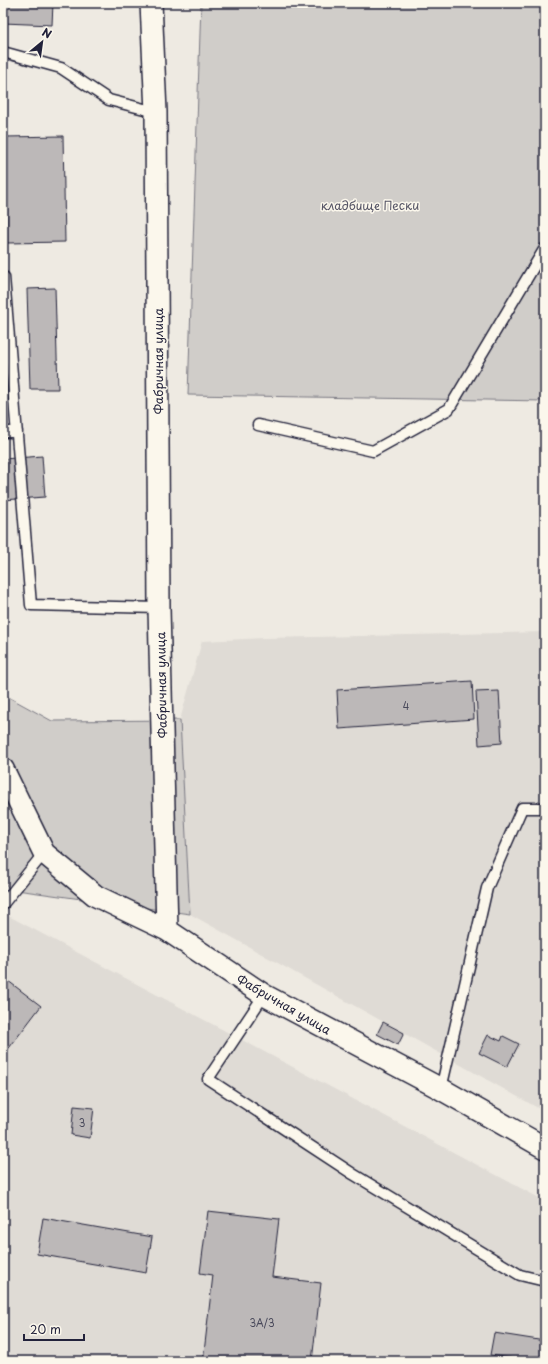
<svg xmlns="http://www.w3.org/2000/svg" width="548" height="1364" font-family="'Playpen Sans',sans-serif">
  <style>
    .built { fill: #dfdbd5 }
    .green { fill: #d0cdc9; stroke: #797882 }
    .building { fill: #bcb8b8; stroke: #22223b }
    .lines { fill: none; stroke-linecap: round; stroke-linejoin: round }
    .service-casing { stroke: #22223b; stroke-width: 13 }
    .minor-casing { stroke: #22223b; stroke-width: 24 }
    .service { stroke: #fbf7ec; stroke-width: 10 }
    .minor { stroke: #fbf7ec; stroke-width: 21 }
    .labels { text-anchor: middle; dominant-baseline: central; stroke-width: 3; stroke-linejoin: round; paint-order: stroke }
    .number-label { font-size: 10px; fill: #48485a }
    .park-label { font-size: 12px; fill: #565566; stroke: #fbf7ec }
    .street-label { font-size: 12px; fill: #22223b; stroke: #fbf7ec }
  </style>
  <rect width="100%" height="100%" fill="#eeeae2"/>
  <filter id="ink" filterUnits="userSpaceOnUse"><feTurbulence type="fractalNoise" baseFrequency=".025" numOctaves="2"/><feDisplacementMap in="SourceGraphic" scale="8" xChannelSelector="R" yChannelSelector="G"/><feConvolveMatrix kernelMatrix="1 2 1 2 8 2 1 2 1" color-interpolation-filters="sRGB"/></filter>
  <g filter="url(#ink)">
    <path class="built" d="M545,632V1112L190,914L180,720L202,641L266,638Z
      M3,913L545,1201V1361H3Z"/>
    <path class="green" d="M201,3H545V401L188,395Z
      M3,694L52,721L180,720L190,914L9,889L3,879Z"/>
    <path class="building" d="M3,3H53L52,25L3,23Z
      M63,136L65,242L7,243L5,137Z
      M55,288L58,389H30L27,289Z
      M42,456L45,497L3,500V459Z
      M472,681L474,719L339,729L337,690Z
      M499,691L502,743L479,745L476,692Z
      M3,977L41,1006L3,1056Z
      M383,1022L404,1033L398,1045L377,1034Z
      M488,1035L501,1041L503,1036L519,1044L507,1067L479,1053Z
      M74,1106L94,1108L90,1138L71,1135Z
      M208,1211L279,1219L272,1277L321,1283L312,1361H203L213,1275L200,1273Z
      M43,1218L152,1237L146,1273L37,1254Z
      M494,1333L545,1341V1361H510L511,1358L490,1355Z"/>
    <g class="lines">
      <defs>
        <path id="service" d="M3,52L61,68L109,100L156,112
          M4,277L31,605L159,608
          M258,425L373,451L449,409L545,248
          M3,432H17
          M3,904L44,853
          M264,995L208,1079L353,1174L520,1275L545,1281
          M441,1089L487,888L522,808H545"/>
        <path id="minor" d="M151,3L156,112L159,608L167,930
          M3,769L44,853L96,896L167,930L264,995L441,1089L545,1148"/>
      </defs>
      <use href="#service" class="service-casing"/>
      <use href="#minor" class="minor-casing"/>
      <use href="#service" class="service"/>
      <use href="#minor" class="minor"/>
    </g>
  </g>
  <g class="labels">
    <g class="number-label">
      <text x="406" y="705">4</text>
      <text x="82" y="1122">3</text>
      <text x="262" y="1322">3А/3</text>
    </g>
    <g class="park-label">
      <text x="370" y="205">кладбище Пески</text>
    </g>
    <g class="street-label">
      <text transform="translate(158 361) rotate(-90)">Фабричная улица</text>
      <text transform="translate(161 685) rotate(-91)">Фабричная улица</text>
      <text transform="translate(284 1004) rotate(30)">Фабричная улица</text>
    </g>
  </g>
  <rect width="548" height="1364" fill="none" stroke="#fbf7ec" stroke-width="16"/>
  <rect x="8" y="8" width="532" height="1348" fill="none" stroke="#22223b" stroke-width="1.5" filter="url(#ink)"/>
  <g transform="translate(42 42) rotate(29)" stroke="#fbf7ec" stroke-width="3" paint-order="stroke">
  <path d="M0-3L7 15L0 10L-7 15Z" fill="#22223b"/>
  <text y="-6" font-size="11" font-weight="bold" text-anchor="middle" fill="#22223b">N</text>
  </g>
  <path d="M24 1334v6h60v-6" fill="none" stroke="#22223b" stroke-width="2"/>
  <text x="30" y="1334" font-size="12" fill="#22223b" stroke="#fbf7ec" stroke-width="3" paint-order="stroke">20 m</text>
</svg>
